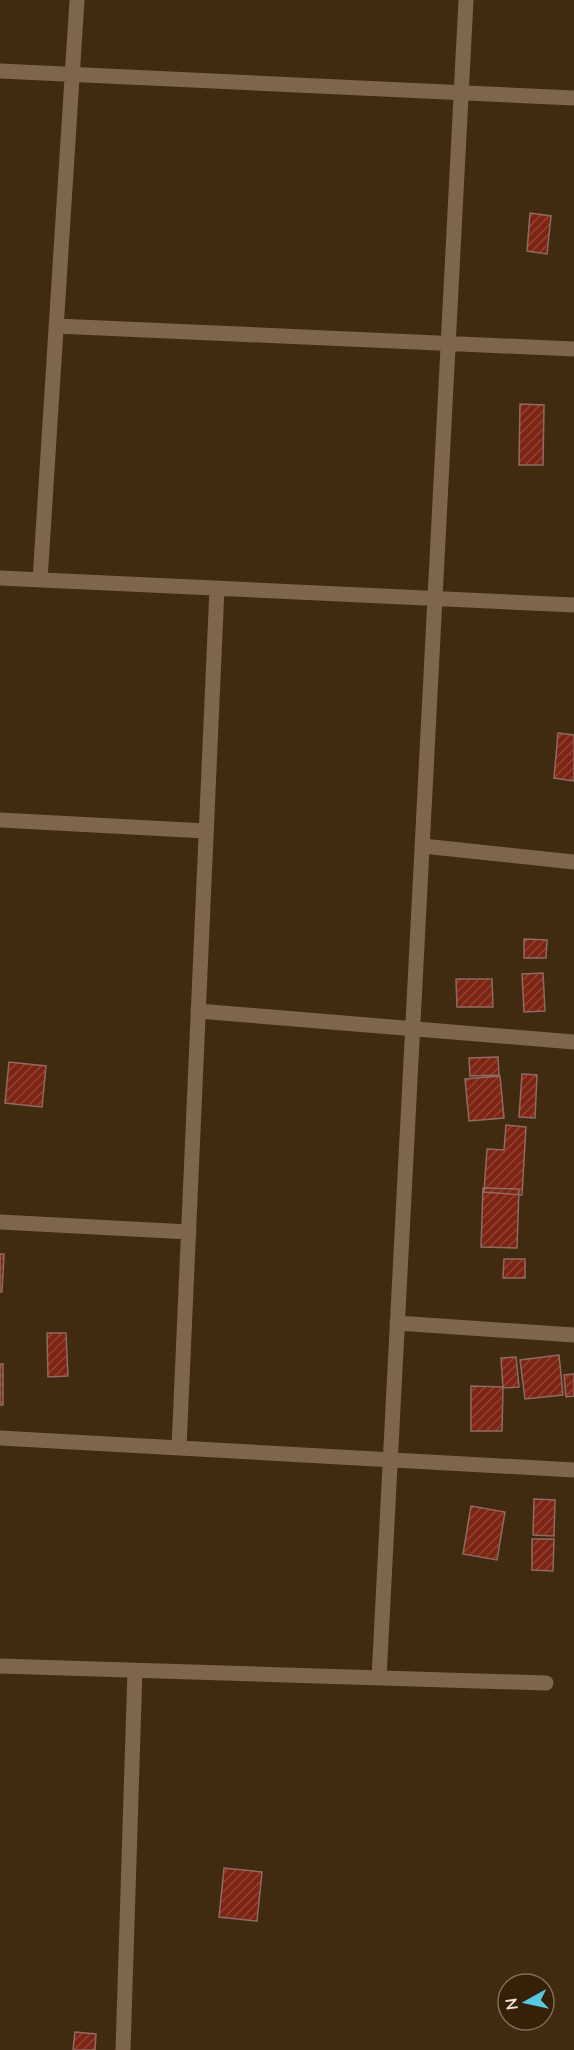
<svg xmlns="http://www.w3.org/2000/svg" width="574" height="2050" font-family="'Nunito Sans',sans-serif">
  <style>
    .building { fill: url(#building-hatch); stroke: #8f6a62; stroke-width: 1.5 }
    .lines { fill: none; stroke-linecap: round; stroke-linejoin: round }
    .minor { stroke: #7d664b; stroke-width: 15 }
  </style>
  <defs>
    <pattern id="building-hatch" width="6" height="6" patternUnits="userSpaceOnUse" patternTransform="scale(1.5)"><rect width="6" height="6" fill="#7d2412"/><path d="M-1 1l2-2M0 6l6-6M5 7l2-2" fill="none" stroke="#904333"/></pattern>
  </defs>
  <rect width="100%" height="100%" fill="#402b11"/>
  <path class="building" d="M530,213L551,216L547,254L527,251Z
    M520,404L544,405L543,465H519Z
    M558,733L574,735V781L554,778Z
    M524,939L547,940L546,958H524Z
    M543,973L545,1011L524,1012L522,974Z
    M456,979H492L493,1007H457Z
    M498,1057L499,1075L470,1076L469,1058Z
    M9,1062L46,1066L42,1107L5,1103Z
    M522,1074L537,1075L535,1118L519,1117Z
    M500,1076L504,1118L469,1121L465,1079Z
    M506,1125L526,1127L522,1195L484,1192L487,1149L504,1150Z
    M483,1188L519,1189L517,1248L481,1247Z
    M0,1254H4L2,1292H0Z
    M504,1259H525V1278H503Z
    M47,1333H66L68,1376L48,1377Z
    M559,1355L563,1395L525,1399L520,1360Z
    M516,1357L519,1387L503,1388L501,1358Z
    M0,1364H3V1405H0Z
    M574,1374V1396L566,1397L564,1375Z
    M471,1386L503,1387L502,1431H471Z
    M534,1499L555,1500L554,1536L533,1535Z
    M471,1506L505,1512L497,1560L463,1554Z
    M532,1539H554L553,1571L532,1570Z
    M224,1868L262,1872L257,1921L219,1917Z
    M75,2032L96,2034L95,2050H73Z"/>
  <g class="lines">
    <path class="minor" d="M0,71L574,98
      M56,326L574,349
      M0,578L574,605
      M40,580L77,0
      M0,820L206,831
      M423,846L574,862
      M198,1011L574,1042
      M0,1222L189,1232
      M397,1323L574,1335
      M0,1438L574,1470
      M179,1448L217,588
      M0,1666L546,1683
      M379,1678L466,0
      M123,2050L135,1670"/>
  </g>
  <g transform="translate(526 2002) rotate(262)"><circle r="28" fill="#352107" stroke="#7e6d57" stroke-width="1.5"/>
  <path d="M0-4.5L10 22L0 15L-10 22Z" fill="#56c9e1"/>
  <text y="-9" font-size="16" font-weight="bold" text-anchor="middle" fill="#ecdfd0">N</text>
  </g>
</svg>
